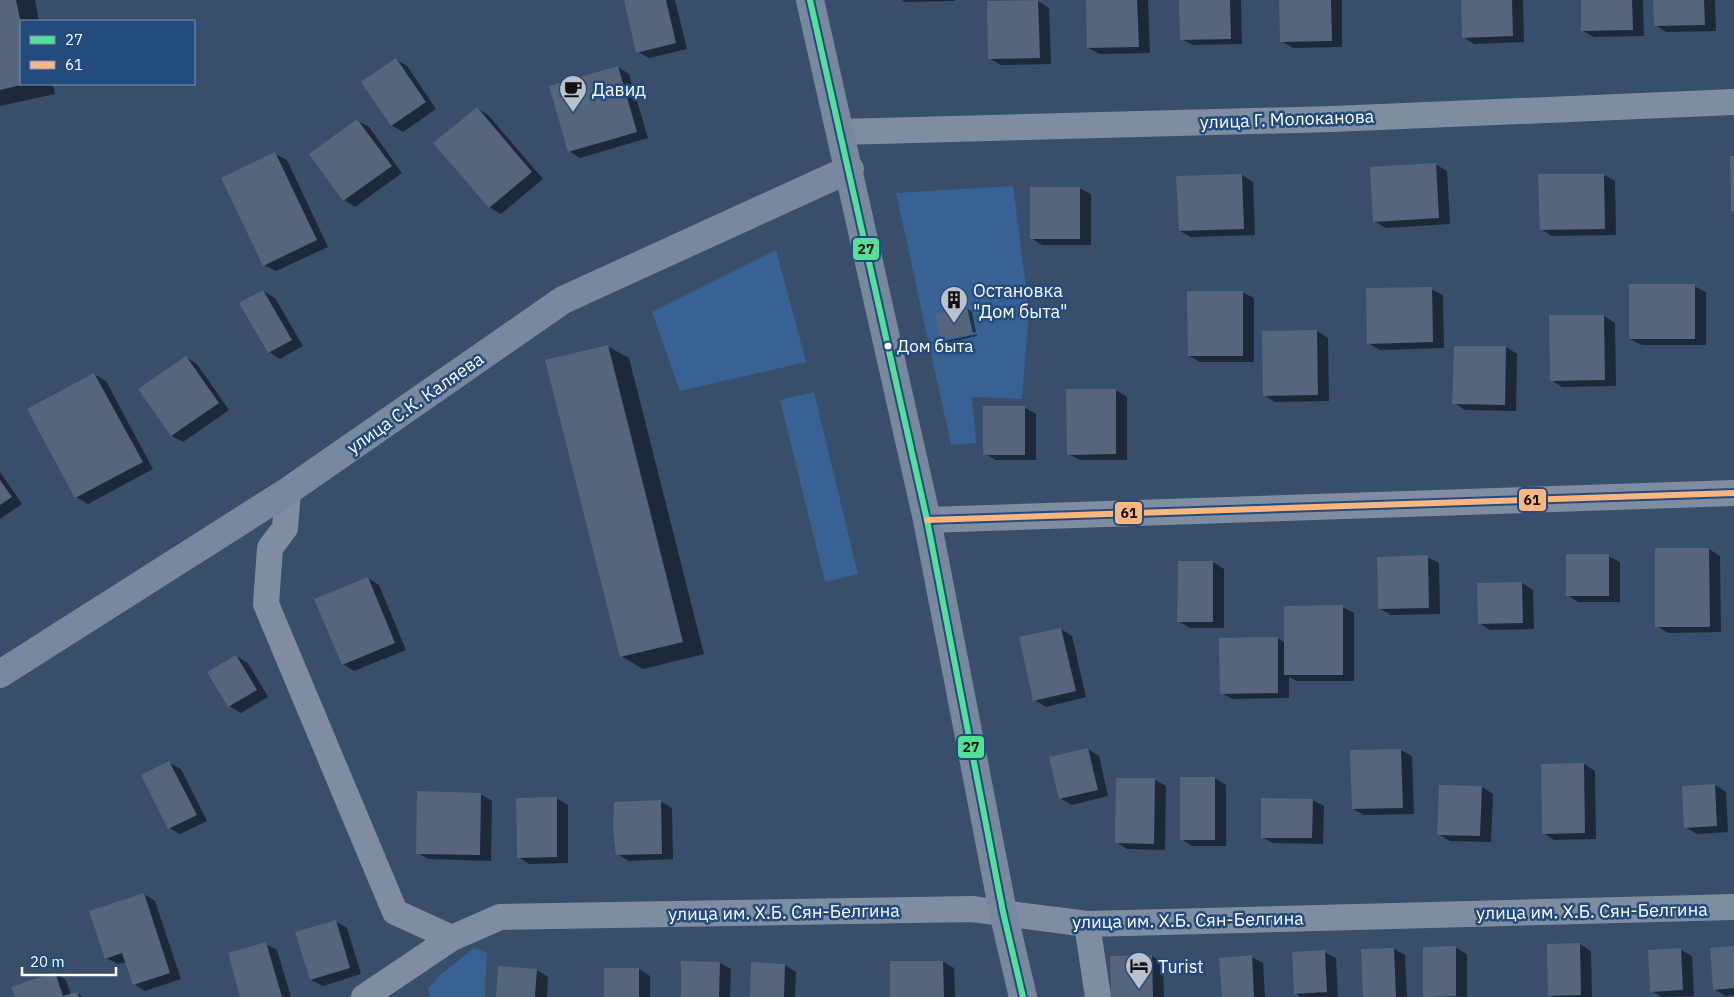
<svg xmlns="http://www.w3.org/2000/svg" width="1734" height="997" font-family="'IBM Plex Sans',sans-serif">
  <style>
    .green { fill: #386294 }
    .shadow { fill: #0007 }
    .building { fill: #54657c }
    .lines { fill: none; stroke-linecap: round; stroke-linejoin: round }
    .street { stroke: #7e8ea0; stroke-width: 26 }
    .secondary { stroke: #79899d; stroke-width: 28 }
    .bus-1-casing { stroke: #244b7e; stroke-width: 10 }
    .bus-2-casing { stroke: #244b7e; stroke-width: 10 }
    .bus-1 { stroke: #53e098; stroke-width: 6 }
    .bus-2 { stroke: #ffb580; stroke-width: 6 }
    .bus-dot { fill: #fff; stroke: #244b7e; stroke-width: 2 }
    .labels { text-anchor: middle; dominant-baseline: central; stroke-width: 5; stroke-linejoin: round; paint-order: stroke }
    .bus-label { font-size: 17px; fill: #fff; stroke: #244b7e; text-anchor: start }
    .poi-label { font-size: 18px; fill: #fff; stroke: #244b7e; text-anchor: start }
    .street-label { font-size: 18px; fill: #fff; stroke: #244b7e }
    .line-badge { stroke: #244b7e; stroke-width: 2 }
    .pale-badge-label { font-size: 14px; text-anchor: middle; font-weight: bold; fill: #111 }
  </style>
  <rect width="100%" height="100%" fill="#384e6a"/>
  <path class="green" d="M1013,186L1029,310L1022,399L972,397L976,443L951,445L896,193Z
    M776,250L806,362L680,391L652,312Z
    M814,392L858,574L825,582L780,400Z
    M474,948L487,953L485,997H430L428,989L439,976Z"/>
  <path class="shadow" d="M0,0H35L39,21H21V84H53L55,94L0,106Z
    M625,0H675L687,49L649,58L638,52Z
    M902,0H955V1L905,2Z
    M1087,0H1148L1150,53L1100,54L1088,48Z
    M1180,0H1241L1242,44L1193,45L1181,39Z
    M1280,0H1342V47L1293,48L1281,41Z
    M1462,0H1523L1524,42L1474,44L1463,37Z
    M1582,0H1643L1644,36L1594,37L1583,31Z
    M1654,0H1715L1716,31L1666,32L1655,25Z
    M1038,1L1049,8L1051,64L1001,65L989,58Z
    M396,59L407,66L436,109L403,132L391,125Z
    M618,67L629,74L648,138L580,158L569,151Z
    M477,108L488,115L543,179L501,214L489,207Z
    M358,121L369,127L402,173L355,207L344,200Z
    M275,154L287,160L328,247L276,271L264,265Z
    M1435,164L1447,171L1450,224L1386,228L1374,221Z
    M1242,175L1253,182L1255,235L1191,237L1180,231Z
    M1540,175H1604L1615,181L1616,235L1552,236L1541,229Z
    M1079,188L1091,194V245H1042L1031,238Z
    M1694,286L1706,292V345H1642L1630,339Z
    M1431,289L1443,295L1444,348L1380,350L1368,343Z
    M263,291L275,298L303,346L280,359L269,352L241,304Z
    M1242,292L1254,298V362H1200L1189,356Z
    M967,308L972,312L976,332L945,338V341L977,334V336L947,343L942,340Z
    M1604,316L1615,323L1616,386L1562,387L1551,380L1550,317Z
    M1317,331L1328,338L1329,401L1275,402L1264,395Z
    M607,346L629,358L704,654L643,669L621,656Z
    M1455,347H1506L1517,354L1516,411L1465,410L1454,403Z
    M186,357L197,364L229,410L183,442L172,436Z
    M94,374L106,381L153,469L88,504L76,497L29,409Z
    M1116,390L1127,397V460H1080L1068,454Z
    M1025,408L1036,414V460H996L985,454Z
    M0,472L22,504L0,519Z
    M1656,549H1709L1720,556L1721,632L1668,633L1657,626Z
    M1608,556L1620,562V602H1578L1567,595Z
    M1427,557L1439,563L1440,614L1391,615L1380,609Z
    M1179,562H1213L1224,569V628H1190L1178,621Z
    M368,578L379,585L406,650L354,671L343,664Z
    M1522,583L1533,590L1534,629L1490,630L1479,623Z
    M1342,607L1354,613V681H1297L1289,677V698L1233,699L1221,693L1278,638L1285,643Z
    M1061,629L1072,636L1086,697L1046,707L1035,700Z
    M236,656L248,663L268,697L241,713L229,706Z
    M1088,749L1099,756L1108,796L1072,805L1060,798Z
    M1401,750L1412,756L1414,814L1364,815L1353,809Z
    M169,763L181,769L207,821L180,834L169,828Z
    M1584,764L1595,771L1596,839L1554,840L1543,833Z
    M1215,778L1226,785V846H1192L1181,839Z
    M1117,779L1155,780L1166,786L1165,850L1127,849L1116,842Z
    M1715,785L1726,792L1728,832L1697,834L1685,827Z
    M1482,787L1493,794L1491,842L1450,841L1438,834Z
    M480,794L492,801L491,861L429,859L417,853Z
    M556,798L568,805V863L529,864L518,857Z
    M1312,800L1324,806L1323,844L1273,843L1262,837Z
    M660,801L672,808L673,859L629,861L617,854Z
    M144,894L155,901L181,979L145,991L134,984L126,962L118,964L106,958Z
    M335,921L347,928L361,974L323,986L311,980Z
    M266,944L277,950L291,997H241Z
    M1580,944L1591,951L1592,997H1553L1549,995Z
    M1455,947L1467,954V997L1425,996Z
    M1734,948V995L1725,996L1714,989Z
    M1394,949L1405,955L1407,997H1364Z
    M1680,949L1692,956L1694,996L1662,997L1652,991Z
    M1324,952L1336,958L1338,997H1301L1296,994Z
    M1152,956L1163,963L1164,997H1113Z
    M1252,957L1263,963L1265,997H1223Z
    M891,962H943L954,968L955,997H892Z
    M720,963L731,969L730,997H682Z
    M752,963L785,965L796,972L795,997H751Z
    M639,969L650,976V997H605Z
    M537,970L548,977L547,997H497Z
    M55,973L66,980L71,995L77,993L83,997H16Z"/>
  <path class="building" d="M0,0H16L21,24V85L0,90Z
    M624,0H666L676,43L636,53Z
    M1038,0L1040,58L988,59L987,1Z
    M1086,0H1137L1139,47L1087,48Z
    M1179,0H1230L1231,39L1180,40Z
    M1279,0H1331L1332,41L1280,42Z
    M1461,0H1512L1513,36L1462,38Z
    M1581,0H1632L1633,30L1581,31Z
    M1653,0H1704L1705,25L1654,26Z
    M396,58L426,102L391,126L361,82Z
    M618,66L637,132L568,152L549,86Z
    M477,107L532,172L489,208L433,143Z
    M357,119L392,166L343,201L309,154Z
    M275,152L317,240L263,266L221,178Z
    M1730,156H1734V211H1731Z
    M1436,163L1439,218L1373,222L1370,167Z
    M1242,174L1244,229L1179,231L1176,176Z
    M1538,174H1604L1605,229L1540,230Z
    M1030,187H1080V239H1030Z
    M1629,284H1695V339H1629Z
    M1432,287L1433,342L1367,344L1366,288Z
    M263,290L292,340L268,353L239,303Z
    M1187,291H1243V356H1188Z
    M967,307L973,334L941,340L935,314Z
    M1549,315H1604L1605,380L1550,381Z
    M1317,330L1318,395L1263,396L1262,331Z
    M608,345L683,642L620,657L545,360Z
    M1454,346H1506L1505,405L1452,404Z
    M186,356L219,403L171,436L138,389Z
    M94,373L143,462L75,498L27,409Z
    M1066,389H1116V454L1067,455Z
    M983,406H1025V455H983Z
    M0,480L12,497L0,505Z
    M1655,548H1709L1710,627H1655Z
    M1566,554H1609V596H1566Z
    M1428,555L1429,608L1378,609L1377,557Z
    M1178,561H1213V622H1177Z
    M368,577L395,643L342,665L314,599Z
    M1522,582L1523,623L1478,624L1477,583Z
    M1343,605V675H1284V606Z
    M1061,628L1076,691L1033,701L1019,637Z
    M1278,637V693L1220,694L1219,638Z
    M236,655L257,690L228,707L207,672Z
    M1088,748L1098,790L1059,799L1049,757Z
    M1401,749L1403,808L1352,809L1350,750Z
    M169,761L197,815L168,829L141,775Z
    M1584,763L1585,833L1542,834L1541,764Z
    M1180,777H1215V840H1180Z
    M1116,778H1155L1154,844L1115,843Z
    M1715,784L1717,826L1684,828L1682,786Z
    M1439,785L1482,786L1480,836L1437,835Z
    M417,791L481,793L480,855L416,854Z
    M557,797V857L517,858L516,798Z
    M1261,798L1313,799L1312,838H1261Z
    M661,800L662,854L616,855L613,830L614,802Z
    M144,893L170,973L133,985L122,953L105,959L89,911Z
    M336,920L350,968L310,980L295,932Z
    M266,942L282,997H240L228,953Z
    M1580,943L1581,995L1548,996L1547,944Z
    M1456,946V996L1423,997V947Z
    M1734,946V988L1713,990L1710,948Z
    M1394,948L1396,997H1363L1361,949Z
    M1681,948L1683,990L1650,992L1648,950Z
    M1325,950L1327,992L1294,994L1292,952Z
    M1152,955L1153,997H1111L1110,956Z
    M1252,955L1254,997H1222L1219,958Z
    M681,961L720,962L719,997H681Z
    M890,961H943L944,997H890Z
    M751,962L785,964L784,997H750Z
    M498,966L537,969L535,997H496Z
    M604,968H639V997H604Z
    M55,972L63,996L77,992L79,997H15L11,987Z"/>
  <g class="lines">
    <path class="street" d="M840,132L1333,119L1734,102
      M288,491L285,528L270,548L266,604L395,912L452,938
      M927,520L1734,493
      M1087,924L1098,997
      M364,997L452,938L500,917L972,909L1087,924L1734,907"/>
    <path class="secondary" d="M810,0L927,520L1003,912L1023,997
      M0,674L288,491L563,300L850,169"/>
    <defs>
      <path id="bus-1" d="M810,0L927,520L1003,912L1023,997"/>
      <path id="bus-2" d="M927,520L1734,493"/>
    </defs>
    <use href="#bus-1" class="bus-1-casing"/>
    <use href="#bus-2" class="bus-2-casing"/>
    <use href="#bus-1" class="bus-1"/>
    <use href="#bus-2" class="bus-2"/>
  </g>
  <defs>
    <symbol id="cafe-pin" viewBox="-11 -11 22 30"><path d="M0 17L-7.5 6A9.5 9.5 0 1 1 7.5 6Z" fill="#b9c1cb" stroke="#244b7e"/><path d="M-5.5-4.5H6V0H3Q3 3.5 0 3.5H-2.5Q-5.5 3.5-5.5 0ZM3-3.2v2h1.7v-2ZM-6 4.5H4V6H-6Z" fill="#111"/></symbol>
    <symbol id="building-pin" viewBox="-11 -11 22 30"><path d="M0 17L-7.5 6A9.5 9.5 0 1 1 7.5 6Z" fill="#b9c1cb" stroke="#244b7e"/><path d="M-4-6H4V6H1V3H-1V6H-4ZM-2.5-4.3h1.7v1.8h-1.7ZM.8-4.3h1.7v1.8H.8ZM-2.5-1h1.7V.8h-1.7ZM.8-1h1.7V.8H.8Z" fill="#111"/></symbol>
    <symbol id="hotel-pin" viewBox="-11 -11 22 30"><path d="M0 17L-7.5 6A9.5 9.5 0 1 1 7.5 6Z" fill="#b9c1cb" stroke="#244b7e"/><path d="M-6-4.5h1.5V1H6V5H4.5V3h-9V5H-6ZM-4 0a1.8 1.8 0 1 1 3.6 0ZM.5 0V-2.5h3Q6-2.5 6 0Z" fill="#111"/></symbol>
  </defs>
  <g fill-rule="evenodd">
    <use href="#cafe-pin" x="557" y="73" width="32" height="43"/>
    <use href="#building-pin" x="938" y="284" width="32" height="43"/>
    <use href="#hotel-pin" x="1123" y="950" width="32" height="43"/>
  </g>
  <circle class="bus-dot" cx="888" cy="346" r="4.5"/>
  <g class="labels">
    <g class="bus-label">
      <text x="897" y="346">Дом быта</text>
    </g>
    <g class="poi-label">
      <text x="592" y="89">Давид</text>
      <text x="973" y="290">Остановка<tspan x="973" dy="21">"Дом быта"</tspan></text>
      <text x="1158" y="966">Turist</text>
    </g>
    <g class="street-label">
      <text transform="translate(1287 119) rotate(-2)">улица Г. Молоканова</text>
      <text transform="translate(415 403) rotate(-35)">улица С.К. Каляева</text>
      <text transform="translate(1592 911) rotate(-1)">улица им. Х.Б. Сян-Белгина</text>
      <text transform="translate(784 912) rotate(-1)">улица им. Х.Б. Сян-Белгина</text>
      <text transform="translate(1188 920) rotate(-1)">улица им. Х.Б. Сян-Белгина</text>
    </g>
  </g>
  <g class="line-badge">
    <rect x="852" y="237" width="28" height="24" rx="5" fill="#53e098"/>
    <rect x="1518" y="488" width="29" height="24" rx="5" fill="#ffb580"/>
    <rect x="1114" y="501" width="29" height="24" rx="5" fill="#ffb580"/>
    <rect x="957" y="735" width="28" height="24" rx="5" fill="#53e098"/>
  </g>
  <g class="pale-badge-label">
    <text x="866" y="254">27</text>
    <text x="1532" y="505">61</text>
    <text x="1129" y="518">61</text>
    <text x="971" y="752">27</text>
  </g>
  <rect x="20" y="20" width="175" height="65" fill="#244b7e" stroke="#7c93b2"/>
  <rect x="30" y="36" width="25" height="8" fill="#53e098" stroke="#7c93b2"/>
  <text x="65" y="45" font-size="15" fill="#ffffff">27</text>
  <rect x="30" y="61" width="25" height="8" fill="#ffb580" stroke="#7c93b2"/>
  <text x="65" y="70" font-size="15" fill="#ffffff">61</text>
  <path d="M22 967v8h94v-8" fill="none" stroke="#ffffff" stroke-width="2.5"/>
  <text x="30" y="967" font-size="15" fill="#ffffff" stroke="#244b7e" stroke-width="4" paint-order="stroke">20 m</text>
</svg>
